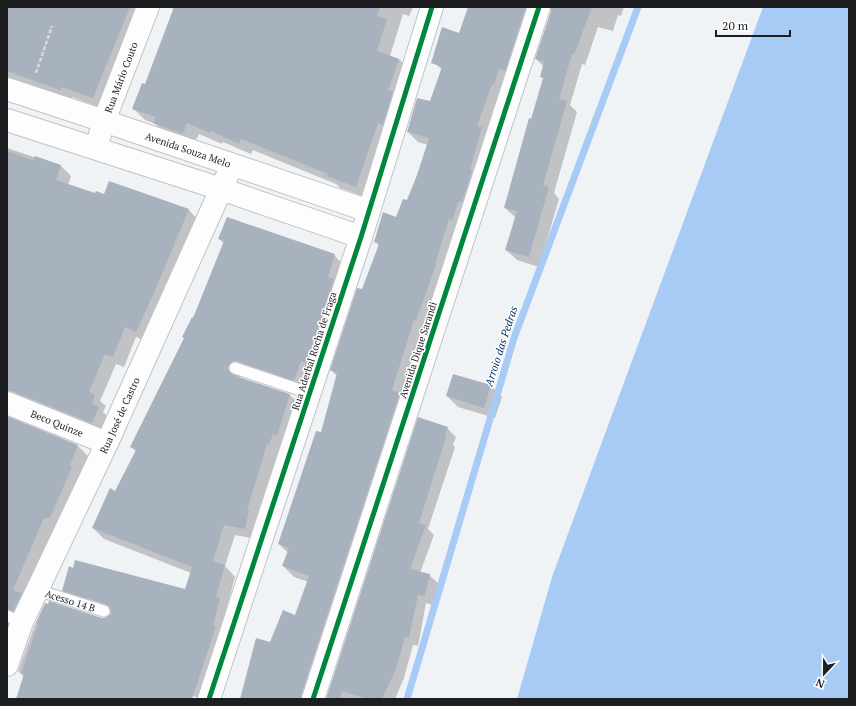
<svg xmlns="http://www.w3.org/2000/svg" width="856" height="706" font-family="'PT Serif',serif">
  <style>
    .water { fill: #a8cbf5 }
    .shadow { fill: #0003 }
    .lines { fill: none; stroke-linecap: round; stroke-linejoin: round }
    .stream { stroke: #a8cbf5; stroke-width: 7 }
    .building { fill: #a8b2be }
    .service-casing { stroke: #c0c2c4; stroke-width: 13 }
    .minor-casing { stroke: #c0c2c4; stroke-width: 24 }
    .tertiary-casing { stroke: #c0c2c4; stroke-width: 24 }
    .path { stroke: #d9dadc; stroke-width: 2.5; stroke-dasharray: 4 2; stroke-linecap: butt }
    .service { stroke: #fdfdfe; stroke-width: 11 }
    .minor { stroke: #fdfdfe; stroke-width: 22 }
    .tertiary { stroke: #fdfdfe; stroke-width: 22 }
    .cycleway-casing { stroke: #fff; stroke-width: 8 }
    .cycleway { stroke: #00873e; stroke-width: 5 }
    .labels { text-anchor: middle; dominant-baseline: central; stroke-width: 3; stroke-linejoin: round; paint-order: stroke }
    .street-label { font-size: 10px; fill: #1c1e21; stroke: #fff }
    .water-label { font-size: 11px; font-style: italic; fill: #04396d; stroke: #fff }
  </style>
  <rect width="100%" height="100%" fill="#f0f3f6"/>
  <path class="water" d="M763,7H849V699H517L552,577Z"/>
  <path class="shadow" d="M7,7H136L133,16L139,22L105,109L72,97L71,100L7,77Z
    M171,7H413L409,16L403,14L390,56L399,59L410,71L368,198L340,188L336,184L253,150L251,154L223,142L222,144L199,134L194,144L166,134L155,124L145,120L133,108L145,85L174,10Z
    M469,7H543L313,699H241L271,644L296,617L308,582L294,577L283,566L288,553L279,544L322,433L337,376L331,370L379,246L375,241L397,218L407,201L418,175L428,145L418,142L408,132L431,102L442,70L435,63L459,34Z
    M552,7H624L621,16L618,15L613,31L598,27L585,65L582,64L570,105L577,112L554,193L559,199L539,267L517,260L506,250L516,218L505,208L544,79L541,77L544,67L536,59L552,11Z
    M7,148L61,166L71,176L68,185L96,194L105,195L109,183L189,210L199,221L147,342L136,337L124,367L116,364L100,401L106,406L103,412L109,418L102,433L7,408Z
    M219,238L334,255L345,266L305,391L242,373L239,378L290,395L301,406L280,455L278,454L257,520L256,539L235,535L225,566L235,577L227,607L230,610L204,699L112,675L124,699H17L24,677L18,671L34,627L45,604L102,619H105L112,613L74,601L63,590L185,591L191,573L104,539L93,528L116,492L136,452L132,447L194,319L224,244Z
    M491,386L502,397L495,418L458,407L447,396Z
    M7,418L78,446L89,457L7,669Z
    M447,428L456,437L453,445L455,447L428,529L434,535L420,573L429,575L438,583L433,605L426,603L418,646L413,645L404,678L395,699H327Z"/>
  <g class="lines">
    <path class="stream" d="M407,699L514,338L638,7"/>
  </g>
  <path class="building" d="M7,7H130L93,98L61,87L60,90L7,71Z
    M174,7H380L377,16L387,19L377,51L399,59L388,90L393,91L383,125L378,123L356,187L327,176L328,174L241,139L239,144L211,131L210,133L187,123L183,134L153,123L156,117L132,109L142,83L145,84Z
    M468,7H526L505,71L499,69L494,85L492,84L477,126L482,127L470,170L472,171L462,202L459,201L452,220L449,219L435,264L436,265L416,321L414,320L392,390L400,393L301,695V699H240L256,638L270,642L283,610L295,615L309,576L282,566L289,548L278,544L316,431L321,432L337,373L330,370L357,288L362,289L379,244L374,242L383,212L396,217L403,199L407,200L417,175L429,138L407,132L417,98L430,101L442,67L431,63L442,27L459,33Z
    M551,7H592L574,55L572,54L559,99L567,101L543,185L549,187L529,257L505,250L517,211L504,208L529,118L531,119L543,78L540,77L544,62L535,59L551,11Z
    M7,151L33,160L35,156L61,165L56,180L95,193L96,191L104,194L109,181L189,209L157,286L136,332L125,327L113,357L105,354L89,392L95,395L92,404L99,407L92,423L12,391H7Z
    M227,217L335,254L328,277L334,279L306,363L301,361L294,381L237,361H234L231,363L228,366V370L233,375L290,394L277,436L273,434L269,445L267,444L247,510H249L245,529L224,525L213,561L225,565L216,597L220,598L213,626H216L192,699H16L24,674L21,673L38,624L36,623L45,603L48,604L49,601L102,618H105L108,616L111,613V609L106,604L62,591L69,566L73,568L75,560L185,589L192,567L92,528L110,488L115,491L136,450L130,447L184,338L182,337L192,317L193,318L224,241L218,239Z
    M453,374L491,385L484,408L446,396Z
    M7,416L78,445L70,465L72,467L50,518H44L13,590L22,593L13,611L7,609Z
    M418,417L448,427L445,436L446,437L419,523L426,525L410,569L430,574L425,596L418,595L409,638L405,637L396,669L382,699H368L342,691L340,699H326Z"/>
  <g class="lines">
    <defs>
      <g id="service">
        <path d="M235,368L309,393"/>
        <path id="s1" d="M37,590L104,611"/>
        <path d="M7,616L22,622"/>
      </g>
      <g id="minor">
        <path id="s2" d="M96,148L104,121L148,7"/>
        <path id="s3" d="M7,403L107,443"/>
        <path id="s4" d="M7,665L22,622L107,443L232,165"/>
        <path d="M209,699L361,237L432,7"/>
        <path d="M313,699L539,7"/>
      </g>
      <g id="tertiary">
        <path id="s5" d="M7,89L104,121L369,211"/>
        <path d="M7,120L221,189L361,237"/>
      </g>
    </defs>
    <use href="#service" class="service-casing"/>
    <use href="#minor" class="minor-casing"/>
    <use href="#tertiary" class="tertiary-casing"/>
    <path class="path" d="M36,73L52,26"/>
    <use href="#service" class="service"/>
    <use href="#minor" class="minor"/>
    <use href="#tertiary" class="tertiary"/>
    <defs>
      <path id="cycleway" d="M209,699L361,237L432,7
        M313,699L539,7"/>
    </defs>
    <use href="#cycleway" class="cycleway-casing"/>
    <use href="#cycleway" class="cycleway"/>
  </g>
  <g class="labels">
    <g class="street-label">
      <text stroke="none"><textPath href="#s2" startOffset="75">Rua Mário Couto</textPath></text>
      <text stroke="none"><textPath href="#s5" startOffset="191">Avenida Souza Melo</textPath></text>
      <text transform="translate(418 350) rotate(-72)">Avenida Dique Sarandi</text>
      <text transform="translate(314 351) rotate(-72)">Rua Aderbal Rocha de Fraga</text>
      <text stroke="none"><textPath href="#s4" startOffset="274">Rua José de Castro</textPath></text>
      <text stroke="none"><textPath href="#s3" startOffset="54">Beco Quinze</textPath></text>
      <text stroke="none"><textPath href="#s1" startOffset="35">Acesso 14 B</textPath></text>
    </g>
    <g class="water-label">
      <text transform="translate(501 346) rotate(-72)">Arroio das Pedras</text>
    </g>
  </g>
  <rect width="856" height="706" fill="none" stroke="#1c1e21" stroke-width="16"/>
  <g transform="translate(824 674) rotate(202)" stroke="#ffffff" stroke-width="3" paint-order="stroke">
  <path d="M0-3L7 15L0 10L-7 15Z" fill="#1c1e21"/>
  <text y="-6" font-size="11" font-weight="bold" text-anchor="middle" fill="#1c1e21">N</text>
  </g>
  <path d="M716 30v6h74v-6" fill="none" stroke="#1c1e21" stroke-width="2"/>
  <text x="722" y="30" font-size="12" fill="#1c1e21" stroke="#ffffff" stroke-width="3" paint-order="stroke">20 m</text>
</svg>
